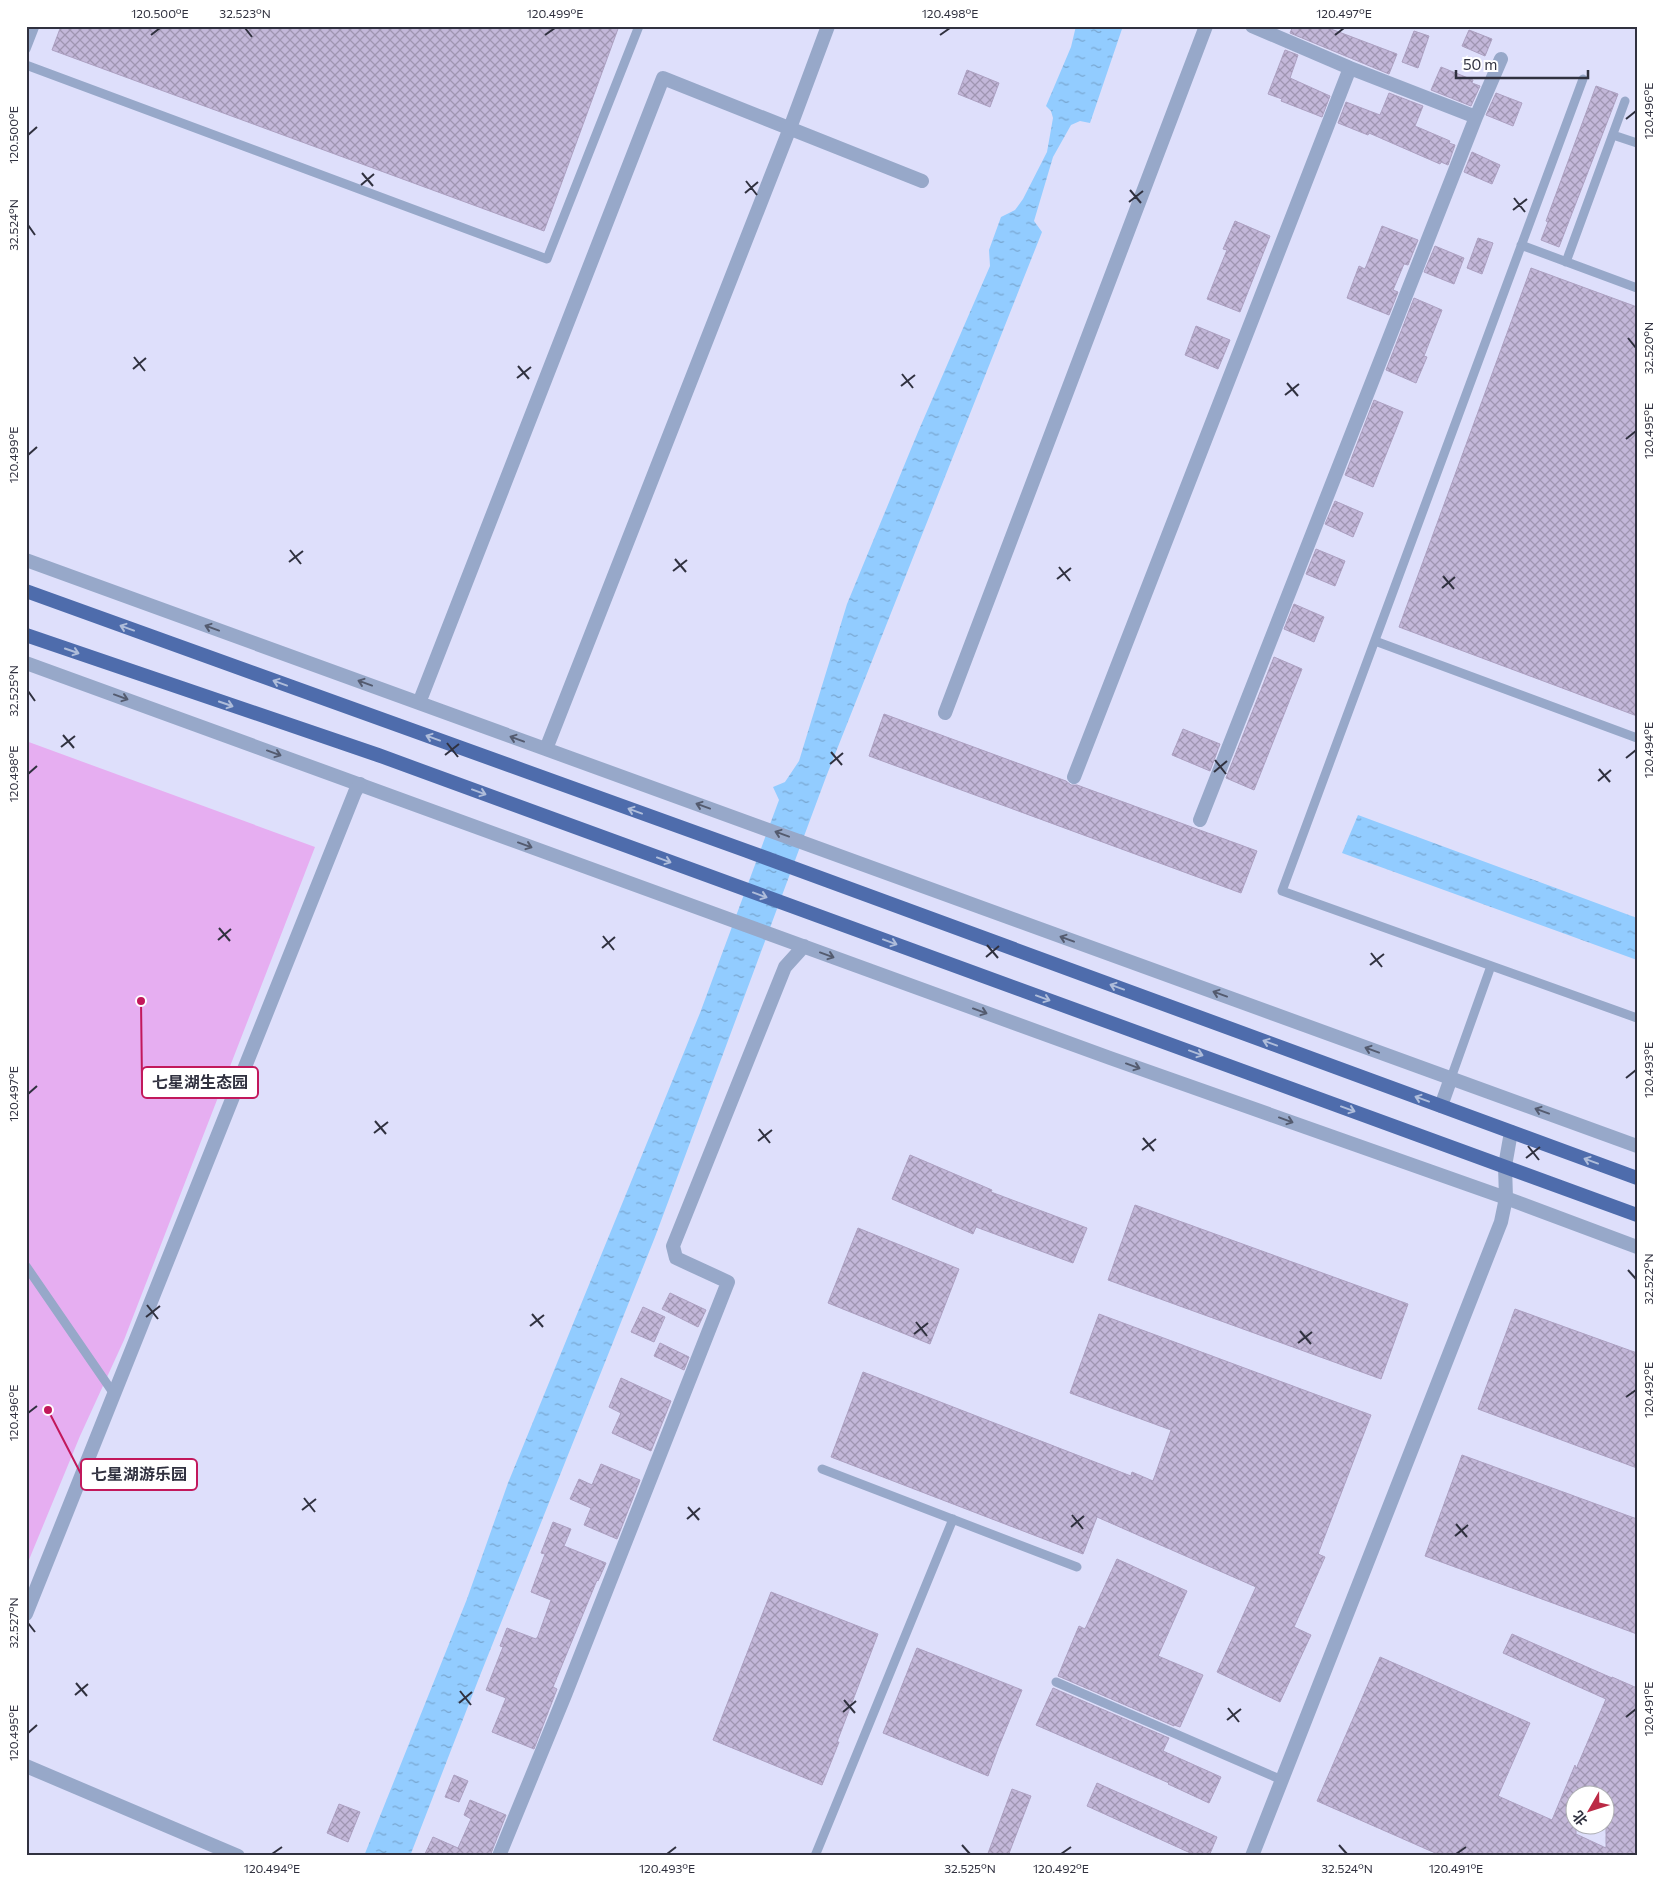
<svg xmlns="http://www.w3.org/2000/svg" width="1663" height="1882" font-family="Commissioner,'Noto Sans SC',sans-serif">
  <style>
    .green { fill: #e6aef1 }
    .water { fill: url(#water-ripples) }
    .building { fill: url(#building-cross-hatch); stroke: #aca0c1; fill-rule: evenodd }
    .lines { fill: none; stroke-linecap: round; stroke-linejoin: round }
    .service { stroke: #97a8c9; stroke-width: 9 }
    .minor { stroke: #97a8c9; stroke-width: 14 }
    .tertiary { stroke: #97a8c9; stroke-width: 14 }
    .trunk { stroke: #4e6cac; stroke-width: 14 }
    .oneway { stroke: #afbdda }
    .oneway2 { stroke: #545b6f }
    .ticks { fill: none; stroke: #30313f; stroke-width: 2 }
    .leader { fill: none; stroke: #c2185b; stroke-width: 2 }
    .callout-dot { fill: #c2185b; stroke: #fff; stroke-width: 2 }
    .callout { fill: #fff; stroke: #c2185b; stroke-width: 2 }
    .callout-label { font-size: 16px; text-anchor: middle; font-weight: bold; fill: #30313f }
    .neatline { fill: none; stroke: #30313f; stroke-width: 2 }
    .ticks-label { font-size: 12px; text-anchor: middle; fill: #30313f }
  </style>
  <defs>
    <pattern id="water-ripples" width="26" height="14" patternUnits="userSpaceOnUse" patternTransform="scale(1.25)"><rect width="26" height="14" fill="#92ccff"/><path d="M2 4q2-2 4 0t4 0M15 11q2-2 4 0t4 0" fill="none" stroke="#78a6d0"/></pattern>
    <pattern id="building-cross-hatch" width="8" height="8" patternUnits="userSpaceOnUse" patternTransform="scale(1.25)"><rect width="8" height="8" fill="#c3b7d9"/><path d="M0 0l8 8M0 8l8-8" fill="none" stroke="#9f95b1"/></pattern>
  </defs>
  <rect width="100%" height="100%" fill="#dedffb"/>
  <path class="green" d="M26,741L315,847L124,1340L80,1436L26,1567Z"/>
  <path class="water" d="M1076,26H1123L1090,123L1080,121L1071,125L1053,157L1034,221L1042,232L826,777L655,1237L479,1678L410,1856H364L467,1599L508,1483L700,1013L779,800L773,787L785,782L799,761L847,604L918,432L990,266L989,250L1001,217L1015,210L1023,199L1047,152L1053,118L1051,111L1046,106L1071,47Z
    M1358,815L1637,918V960L1342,853Z"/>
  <path class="building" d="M61,26H619L544,231L52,50Z
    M1293,26H1323L1397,54L1389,74L1290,33Z
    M1469,30L1492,39L1485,56L1462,46Z
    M1414,31L1429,36L1418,68L1402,62Z
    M1285,50L1298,55L1290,78L1330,96L1322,117L1281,101L1282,99L1268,94Z
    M1441,67L1473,80L1472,83L1480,86L1471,106L1431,90Z
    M967,70L999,83L990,107L958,94Z
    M1596,86L1618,94L1559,247L1541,240L1548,222L1546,221Z
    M1389,93L1423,106L1415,126L1450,141L1449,143L1455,145L1448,165L1441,162L1440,164L1369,133L1368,135L1338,123L1346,102L1380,115Z
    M1496,93L1522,103L1513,126L1486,115Z
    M1472,152L1500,165L1492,184L1464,172Z
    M1235,221L1270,236L1240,312L1207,299L1227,250L1223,249Z
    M1382,226L1418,240L1408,265L1404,264L1393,290L1398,292L1389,315L1347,298L1359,266L1365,269Z
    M1478,238L1493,243L1482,274L1467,268Z
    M1435,246L1464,258L1454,284L1424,272Z
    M1531,268L1637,307V716L1399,627Z
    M1414,298L1442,310L1424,356L1427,357L1416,383L1386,370Z
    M1196,326L1230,340L1218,369L1185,355Z
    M1374,400L1403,412L1373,487L1345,475Z
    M1335,501L1363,513L1353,537L1325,524Z
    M1316,549L1345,561L1335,586L1306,574Z
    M1294,604L1324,617L1314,642L1284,629Z
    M1274,657L1302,669L1254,790L1226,778Z
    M884,714L1066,781L1071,785H1077L1257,851L1241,893L869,756Z
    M1183,729L1220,744L1210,771L1172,755Z
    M910,1155L992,1190L991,1192L1087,1228L1073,1263L976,1227L973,1234L892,1199Z
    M1135,1205L1408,1304L1381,1379L1108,1280Z
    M858,1228L959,1269L930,1344L828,1303Z
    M670,1293L706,1310L698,1327L662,1309Z
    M643,1307L665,1317L654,1342L631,1332Z
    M1515,1309L1637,1353V1468L1478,1409Z
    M1099,1314L1371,1415L1318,1554L1325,1557L1294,1627L1311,1635L1280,1702L1217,1672L1256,1587L1097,1517L1083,1554L831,1457L863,1372L1131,1476L1132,1472L1153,1481L1171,1430L1070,1393Z
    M660,1343L689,1357L684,1370L654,1356Z
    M621,1378L671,1401L651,1451L612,1433L621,1413L609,1407Z
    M1462,1455L1637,1519V1634L1425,1556Z
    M601,1464L640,1480L617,1539L584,1525L591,1508L570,1499L579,1479L592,1485Z
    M553,1522L571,1529L564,1546L606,1563L598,1581L597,1580L553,1687L557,1689L534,1749L492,1732L506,1698L486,1690L503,1647L500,1646L507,1628L536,1639L538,1636L551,1600L531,1592L545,1554L541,1553Z
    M1117,1559L1187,1591L1158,1656L1203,1675L1180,1727L1174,1725V1726L1058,1676L1079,1626L1085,1629Z
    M771,1592L878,1634L837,1742H839L822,1785L713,1740Z
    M1512,1634L1612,1678V1677L1637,1688V1856H1442L1317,1801L1380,1657L1530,1723L1498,1796L1552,1820L1575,1765L1576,1769L1606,1699L1503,1653ZM1576,1794H1606V1848L1576,1834Z
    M917,1648L1022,1690L999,1746L988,1776L883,1733Z
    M1053,1688L1169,1738L1163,1751L1221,1777L1209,1803L1168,1784L1169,1783L1036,1725Z
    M454,1775L468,1781L459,1802L445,1797Z
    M1097,1783L1217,1837L1209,1856H1197L1087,1806Z
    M1012,1789L1031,1796L1008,1856H987Z
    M470,1800L506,1815L490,1856H424L433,1837L458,1848L471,1819L464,1815Z
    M339,1804L360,1812L348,1842L327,1833Z"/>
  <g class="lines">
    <path class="service" d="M26,49L35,26
      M26,65L547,259L639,26
      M1583,79L1282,891L1637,1018
      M1613,135L1637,143
      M1521,245L1637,288
      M1566,262L1625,101
      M1375,641L1637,738
      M1451,1078L1491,966
      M26,1266L114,1394
      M822,1469L1077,1567
      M1056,1682L1282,1780
      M815,1856L953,1519"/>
    <path class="minor" d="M1252,26L1350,68L1476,117
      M26,560L1637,1146
      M26,663L1110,1058L1506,1198L1637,1247
      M419,703L663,78L922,181
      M945,713L1206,26
      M546,749L790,128L828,26
      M1074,777L1350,68
      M1200,820L1476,117L1501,59
      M1441,1106L1451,1078
      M26,1766L238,1856
      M499,1856L565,1695L728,1282L676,1258L673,1246L785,967L804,946
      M1252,1856L1501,1222L1506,1198L1505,1166L1511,1132"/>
    <path class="tertiary" d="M26,1614L355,792L360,784"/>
    <path class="trunk" d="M26,591L747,851L1637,1178
      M26,635L378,755L1637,1215"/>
  </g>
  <defs><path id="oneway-shaft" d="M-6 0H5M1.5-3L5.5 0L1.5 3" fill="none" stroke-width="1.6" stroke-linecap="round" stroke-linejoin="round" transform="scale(1.25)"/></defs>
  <g class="oneway">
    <use href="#oneway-shaft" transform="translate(127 628) rotate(-160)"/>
    <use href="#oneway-shaft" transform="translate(72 651) rotate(19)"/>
    <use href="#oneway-shaft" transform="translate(280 683) rotate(-160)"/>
    <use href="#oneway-shaft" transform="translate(226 704) rotate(19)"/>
    <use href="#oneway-shaft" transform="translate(433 738) rotate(-160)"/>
    <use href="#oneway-shaft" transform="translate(479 792) rotate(20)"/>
    <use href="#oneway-shaft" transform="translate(635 811) rotate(-160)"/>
    <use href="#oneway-shaft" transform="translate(664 860) rotate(20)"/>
    <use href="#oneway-shaft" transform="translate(760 895) rotate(20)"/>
    <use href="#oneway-shaft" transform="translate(890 942) rotate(20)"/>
    <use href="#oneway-shaft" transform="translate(1117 987) rotate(-160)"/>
    <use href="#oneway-shaft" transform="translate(1043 998) rotate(20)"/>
    <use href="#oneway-shaft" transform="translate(1270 1043) rotate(-160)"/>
    <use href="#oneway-shaft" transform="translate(1196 1053) rotate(20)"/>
    <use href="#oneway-shaft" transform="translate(1422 1099) rotate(-160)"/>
    <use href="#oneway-shaft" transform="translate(1348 1109) rotate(20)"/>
    <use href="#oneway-shaft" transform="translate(1591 1161) rotate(-160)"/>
  </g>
  <g class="oneway2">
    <use href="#oneway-shaft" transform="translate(212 628) rotate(-160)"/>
    <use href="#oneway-shaft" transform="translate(365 683) rotate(-160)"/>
    <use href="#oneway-shaft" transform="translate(121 697) rotate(20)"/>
    <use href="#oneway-shaft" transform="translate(517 739) rotate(-160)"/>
    <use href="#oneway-shaft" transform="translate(274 753) rotate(20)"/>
    <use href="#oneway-shaft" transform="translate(703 806) rotate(-160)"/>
    <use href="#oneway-shaft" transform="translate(782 834) rotate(-160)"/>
    <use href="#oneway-shaft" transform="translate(525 845) rotate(20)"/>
    <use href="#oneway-shaft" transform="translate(1067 939) rotate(-160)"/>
    <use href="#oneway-shaft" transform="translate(827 955) rotate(20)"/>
    <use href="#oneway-shaft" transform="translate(1220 994) rotate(-160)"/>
    <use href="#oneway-shaft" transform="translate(980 1011) rotate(20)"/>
    <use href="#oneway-shaft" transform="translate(1372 1050) rotate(-160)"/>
    <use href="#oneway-shaft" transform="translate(1133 1066) rotate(20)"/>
    <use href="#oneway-shaft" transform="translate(1542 1111) rotate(-160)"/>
    <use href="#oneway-shaft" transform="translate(1286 1120) rotate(20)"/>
  </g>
  <path class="ticks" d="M245,28L252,37M151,35L160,28M545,35L555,28M940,35L950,28M1335,35L1344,28M1626,119L1636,111M28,135L37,127M362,173L373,186M746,181L757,195M361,185L374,174M1130,190L1141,203M745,193L758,182M1514,198L1525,212M1129,202L1143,191M1513,210L1527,199M28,225L35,235M1628,338L1636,348M134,357L145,371M518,366L529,379M133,369L146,358M902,374L913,388M517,378L531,367M1287,383L1298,396M901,386L915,375M1285,395L1299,384M1626,439L1636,431M28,455L37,447M290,550L301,564M675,559L686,572M289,562L303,551M1059,567L1070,581M673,571L687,560M1443,576L1454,589M1057,579L1071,568M1442,588L1455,577M28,691L35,701M63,735L74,748M447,743L458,757M61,747L75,736M831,752L842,765M445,755L459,744M1626,758L1636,750M1215,760L1226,774M830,764L843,753M1599,769L1610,782M1214,772L1227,761M28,774L37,766M1598,781L1611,770M219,928L230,941M603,936L614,950M218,940L231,929M987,945L998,958M602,948L615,937M1371,953L1382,967M986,957L999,946M1370,965L1384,954M1626,1078L1636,1070M28,1094L37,1086M375,1121L386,1134M759,1129L770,1143M374,1133L388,1122M1143,1138L1154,1151M758,1141L772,1130M1528,1146L1539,1160M1142,1150L1156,1139M1526,1158L1540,1147M1628,1270L1636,1279M147,1305L158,1319M532,1314L543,1327M146,1317L160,1306M916,1322L927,1336M530,1326L544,1315M1300,1331L1311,1344M914,1334L928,1323M1298,1343L1312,1332M1626,1397L1636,1390M28,1413L37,1406M304,1498L315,1512M688,1507L699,1520M302,1510L316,1499M1072,1515L1083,1529M687,1519L700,1508M1456,1524L1467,1537M1071,1527L1084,1516M1455,1536L1468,1525M28,1623L35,1632M76,1683L87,1696M460,1691L471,1705M75,1695L88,1684M844,1700L855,1713M459,1703L472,1692M1228,1708L1239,1722M843,1712L856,1701M1626,1717L1636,1709M1227,1720L1241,1709M28,1733L37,1725M962,1845L970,1854M1339,1845L1347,1854M272,1854L282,1847M667,1854L676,1847M1061,1854L1071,1847M1456,1854L1466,1847"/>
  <path class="leader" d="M141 1001L142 1082M48 1410L81 1474"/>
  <g class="callout-dot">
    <circle cx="141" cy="1001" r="5"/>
    <circle cx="48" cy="1410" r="5"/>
  </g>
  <g class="callout">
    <rect x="142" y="1067" width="116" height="31" rx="5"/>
    <rect x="81" y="1459" width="116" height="31" rx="5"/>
  </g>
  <g class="callout-label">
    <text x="200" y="1088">七星湖生态园</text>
    <text x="139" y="1480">七星湖游乐园</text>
  </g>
  <rect width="1663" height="1882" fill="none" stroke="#ffffff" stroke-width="55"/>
  <g transform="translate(1590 1810) rotate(231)"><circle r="24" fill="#ffffff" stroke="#acadb2"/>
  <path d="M0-4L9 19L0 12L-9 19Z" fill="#bb2a45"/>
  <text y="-8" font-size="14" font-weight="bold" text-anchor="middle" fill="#30313f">北</text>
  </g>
  <path d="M1456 70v8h132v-8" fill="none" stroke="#30313f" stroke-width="2.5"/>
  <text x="1463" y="70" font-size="15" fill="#30313f" stroke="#ffffff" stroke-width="4" paint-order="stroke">50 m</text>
  <rect x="28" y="28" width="1608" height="1826" class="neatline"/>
  <g class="ticks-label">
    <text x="160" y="18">120.500°E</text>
    <text x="245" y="18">32.523°N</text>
    <text x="555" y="18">120.499°E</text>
    <text x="950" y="18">120.498°E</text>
    <text x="1344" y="18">120.497°E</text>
    <text transform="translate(1649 111) rotate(-90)" y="4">120.496°E</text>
    <text transform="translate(14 135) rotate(-90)" y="4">120.500°E</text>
    <text transform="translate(14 225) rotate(-90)" y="4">32.524°N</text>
    <text transform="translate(1649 348) rotate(-90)" y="4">32.520°N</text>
    <text transform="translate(1649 431) rotate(-90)" y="4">120.495°E</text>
    <text transform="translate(14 455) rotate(-90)" y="4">120.499°E</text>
    <text transform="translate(14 691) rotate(-90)" y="4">32.525°N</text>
    <text transform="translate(1649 750) rotate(-90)" y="4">120.494°E</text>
    <text transform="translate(14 774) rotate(-90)" y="4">120.498°E</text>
    <text transform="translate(1649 1070) rotate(-90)" y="4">120.493°E</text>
    <text transform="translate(14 1094) rotate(-90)" y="4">120.497°E</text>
    <text transform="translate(1649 1279) rotate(-90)" y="4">32.522°N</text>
    <text transform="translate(1649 1390) rotate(-90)" y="4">120.492°E</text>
    <text transform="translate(14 1413) rotate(-90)" y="4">120.496°E</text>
    <text transform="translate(14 1623) rotate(-90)" y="4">32.527°N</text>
    <text transform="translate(1649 1709) rotate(-90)" y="4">120.491°E</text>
    <text transform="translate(14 1733) rotate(-90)" y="4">120.495°E</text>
    <text x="272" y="1873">120.494°E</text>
    <text x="667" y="1873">120.493°E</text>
    <text x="970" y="1873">32.525°N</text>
    <text x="1061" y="1873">120.492°E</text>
    <text x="1347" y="1873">32.524°N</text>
    <text x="1456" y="1873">120.491°E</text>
  </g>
</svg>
